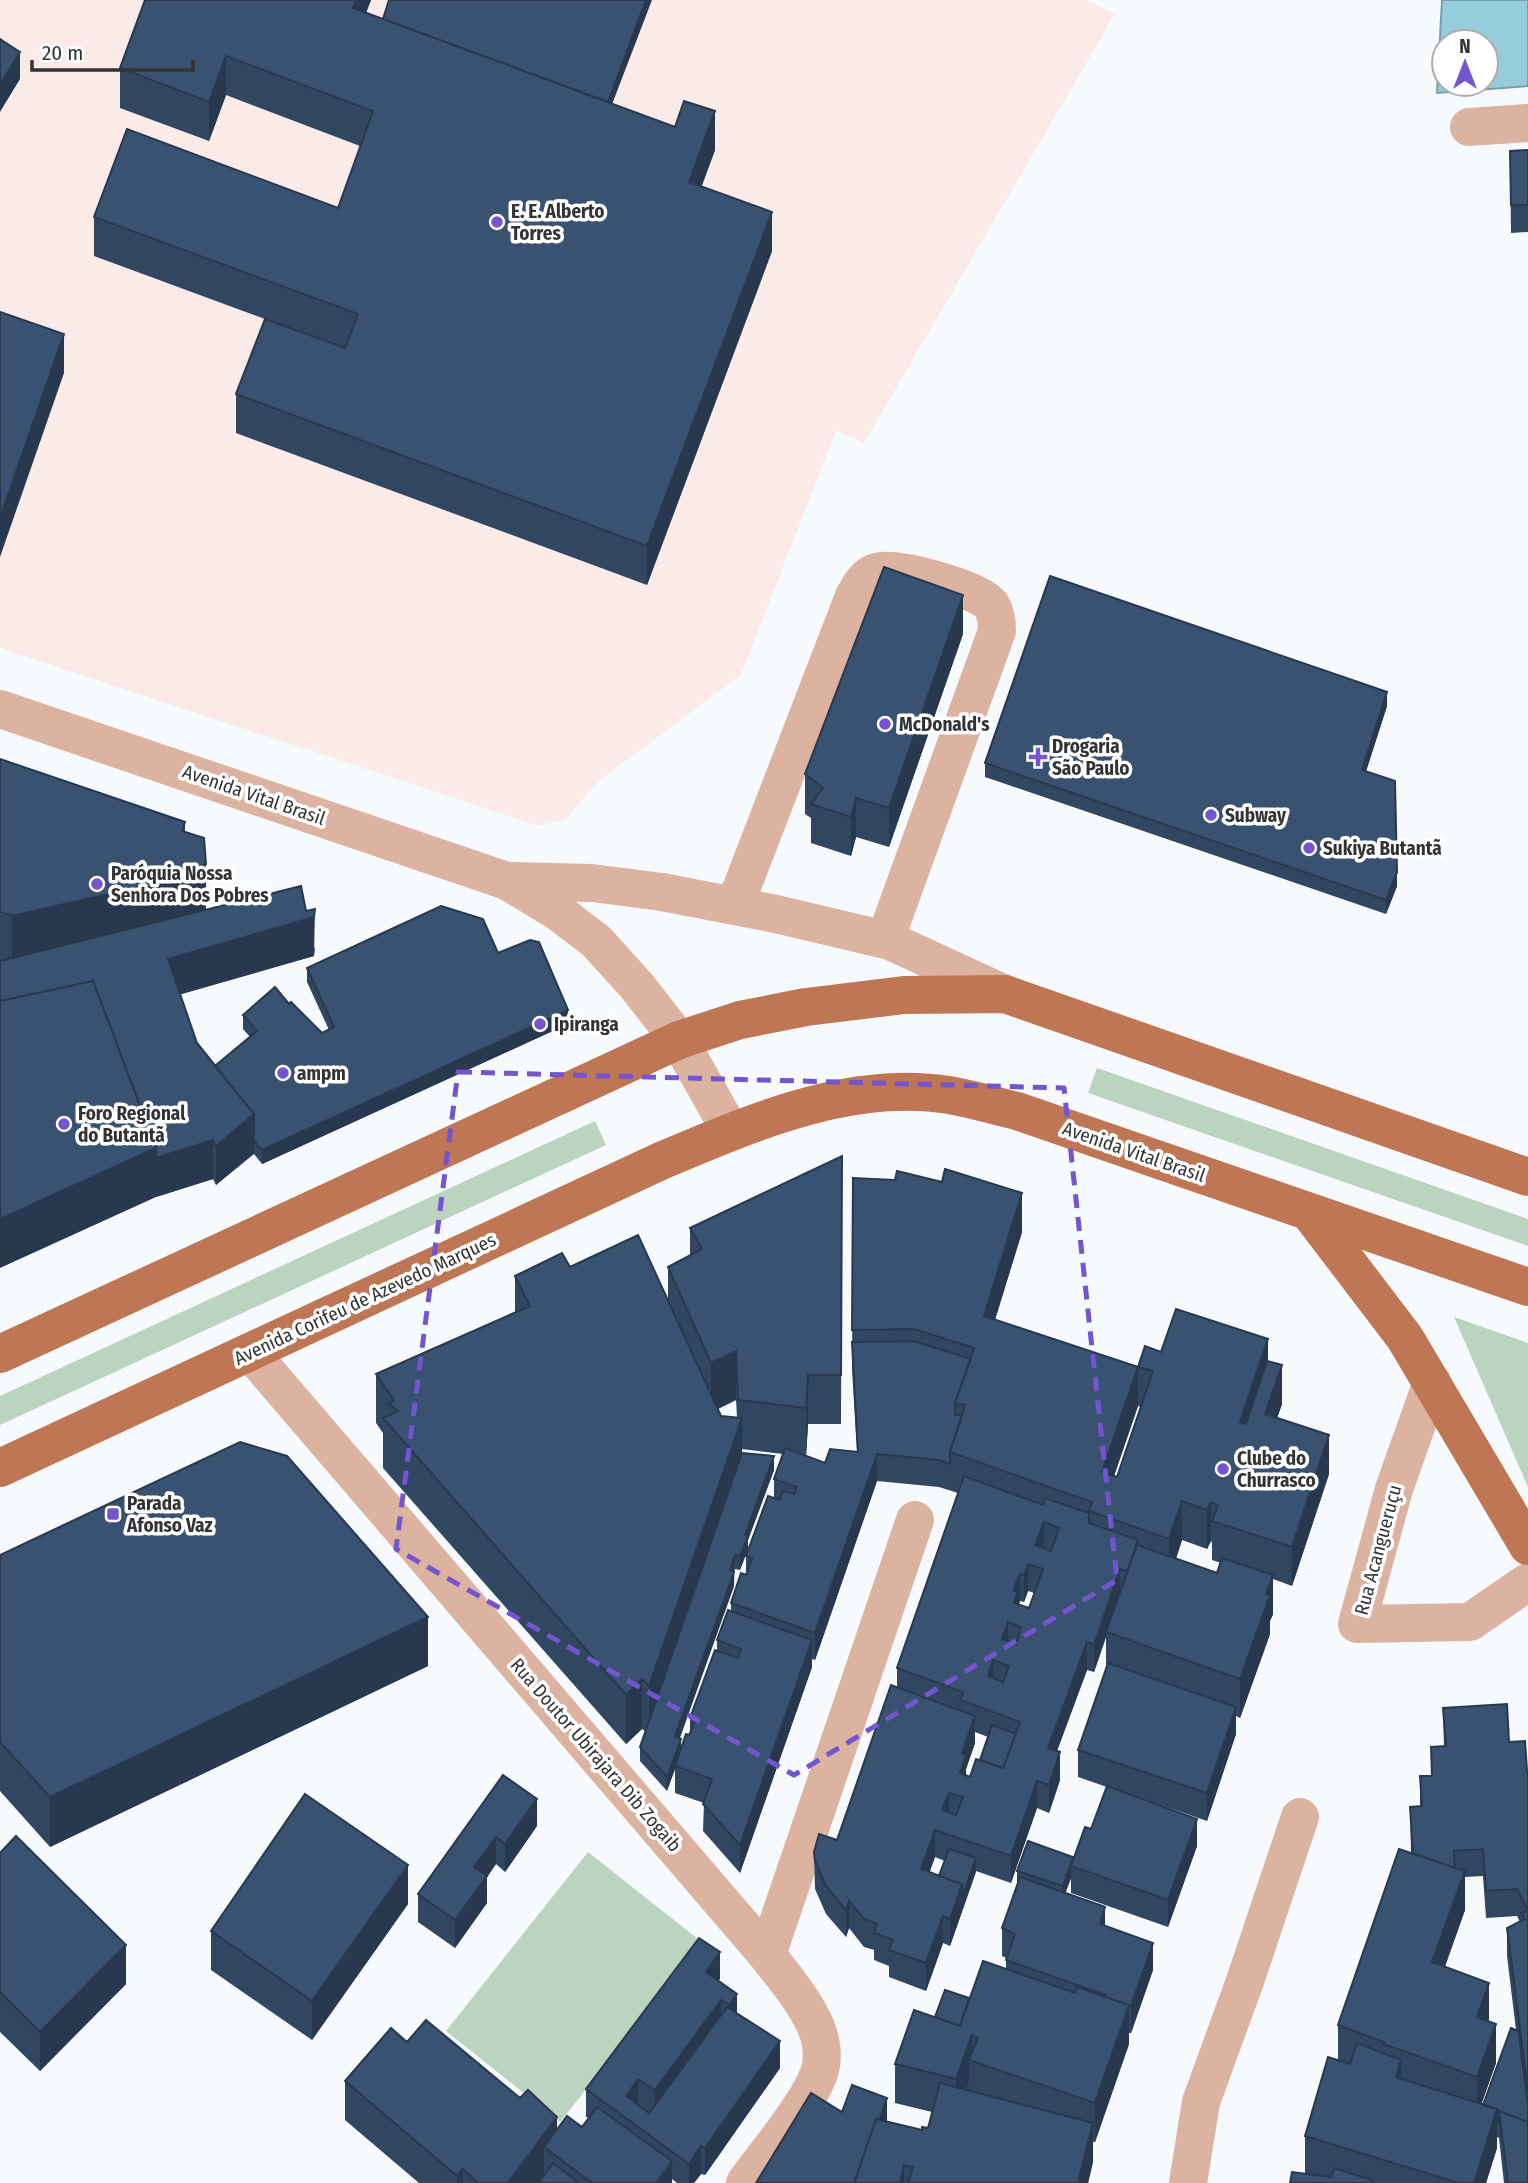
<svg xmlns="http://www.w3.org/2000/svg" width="1528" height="2183" font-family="'Fira Sans Condensed',sans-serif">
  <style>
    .education { fill: #fbebe8 }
    .green { fill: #bad4bf }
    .water { fill: #95cdda; stroke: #779fa8; stroke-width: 2; fill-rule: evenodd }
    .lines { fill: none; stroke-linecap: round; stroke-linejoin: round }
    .minor { stroke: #dcb3a1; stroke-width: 38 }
    .major { stroke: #be7655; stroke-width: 38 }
    .wall { fill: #314761; fill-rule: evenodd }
    .shaded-wall { fill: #28394f }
    .building { fill: #395271; stroke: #28394f; stroke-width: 2; fill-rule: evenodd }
    .marked { fill: none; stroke: #7255cf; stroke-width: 5; stroke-dasharray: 14 9; stroke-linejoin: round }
    .poi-dot { fill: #7255cf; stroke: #fff; stroke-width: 2.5 }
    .labels { text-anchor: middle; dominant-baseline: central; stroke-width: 7; stroke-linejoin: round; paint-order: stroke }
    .poi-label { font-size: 19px; font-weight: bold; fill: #323334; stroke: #fff; text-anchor: start }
    .street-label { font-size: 19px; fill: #323334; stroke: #fff }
  </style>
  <rect width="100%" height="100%" fill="#f7fafc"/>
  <path class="education" d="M0,0H1087L1115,14L864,443L836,431L741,675L596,783L566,819L538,826L0,648Z"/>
  <path class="green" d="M1097,1068L1528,1219V1246L1088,1093Z
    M595,1121L606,1145L0,1425V1396Z
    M1454,1317L1528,1343V1487Z
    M588,1852L703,1943L560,2122L446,2031Z"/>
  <path class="water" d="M1442,0H1528V86L1437,93ZM1444,42H1486V84H1444Z"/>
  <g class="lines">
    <path class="minor" d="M1469,127L1528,123
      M0,709L507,881L558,912L596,941L636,985L679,1040L731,1132
      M510,881L592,883L662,892L776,914L890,941L1005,994
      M735,905L854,596C860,587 864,576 876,572C894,565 979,589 991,605C996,613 997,622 997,631L885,940
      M250,1352L767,1955C785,1978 804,2000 816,2027C821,2039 824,2056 820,2070C811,2101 765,2155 745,2183
      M1432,1382L1394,1489L1357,1624L1470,1622L1528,1582
      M767,1955L915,1520
      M1188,2183L1201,2102L1245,1981L1300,1817"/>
    <path class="major" d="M1309,1212L1405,1338L1528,1546
      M0,1354L679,1040L740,1020L806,1007L904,995L1005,994L1528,1177
      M0,1468L663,1160C751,1123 851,1079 949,1095C972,1099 995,1106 1017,1111L1528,1287"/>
  </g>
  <path class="wall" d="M145,0H371L366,12L612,104L715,150L701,187L772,251L647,585L236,433V394L265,319L94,256V217L338,208L360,146L226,95L209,141L120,108V68Z
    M1528,150V232L1511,233L1510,151Z
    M963,634L889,847L856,837L851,856L811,843V818L805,814V774Z
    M1387,706L1366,771L1397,886L1386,914L985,777V763Z
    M0,759L185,832L206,910L315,948L314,956L180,994L197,1043L215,1066L250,1037L243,1029V1015L289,1004L322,1033L329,1030L307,982V968L498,953L568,1024L262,1164L254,1154L216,1185L213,1179L156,1197L0,961Z
    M842,1156L841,1424H808L806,1456L825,1463L857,1452L852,1369L853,1178L1022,1232L995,1320L1138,1367L1161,1352L1268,1361L1282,1404L1277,1418L1329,1474L1292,1586L1273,1579V1614L1270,1621V1634L1240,1718L1236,1716V1734L1207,1821L1129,1794L1197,1846L1168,1927L1071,1893V1878L1065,1893L1105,1926L1153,1970L1131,2033H1129V2044L1095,2142H1093V2162L1088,2183H756L842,2112L922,2130L928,2128L932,2112L895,2103V2064L935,2017L969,2000L1006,1969V1958L1002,1956V1928L1017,1884V1871L1073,1859L1091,1829L1107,1787L1078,1777V1750L1106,1668V1637L1094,1672L1087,1670L1057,1751L1060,1780L1049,1813L1037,1808L1011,1883L976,1871L950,1946L943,1943L926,1991L889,1977V1966L874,1960V1950L864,1947L849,1928L846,1937L826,1914L815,1889L814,1852L837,1840L897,1687V1668L958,1493L939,1487L877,1481L815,1660L812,1659V1667L740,1873L703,1831L704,1803L675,1793V1769L667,1791L640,1761V1747L645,1731L642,1729L626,1744L383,1468V1433L376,1423V1374L515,1312V1276L570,1267L668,1300V1267L690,1255V1228ZM736,1400L737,1417L721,1416L718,1409ZM1138,1406L1141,1407L1117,1477L1114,1476ZM742,1449L783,1454L774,1479V1498L746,1556V1575L731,1603V1611L717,1640V1650L690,1718V1733L681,1749L680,1738L734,1586V1573L735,1569L740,1570L748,1540L774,1470L742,1453ZM1182,1540L1207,1549L1211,1541L1212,1542V1560L1221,1563L1217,1573L1176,1559ZM1028,1591L1034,1593L1029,1608L1018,1605L1020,1601L1024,1602ZM975,1732L988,1737L980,1760L970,1777L966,1775V1769L975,1743ZM935,1857L945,1861L939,1876L929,1872Z
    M0,1555L428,1666L50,1847L0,1791Z
    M1443,1708L1509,1742L1528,1771V2183H1504L1499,2138L1497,2137V2148L1486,2183H1290L1305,2173V2136L1338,2060V2025L1411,1853L1410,1807L1420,1806V1776H1431V1747L1444,1746ZM1483,1876L1486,1918L1517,1916L1520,1922L1507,1928V1956L1516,2030L1483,2105L1481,2104L1496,2063L1489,2021L1445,1967L1465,1910V1877Z
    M503,1775L537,1826L505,1872L496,1864L487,1877V1903L455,1948L418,1922V1894Z
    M0,1853L126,1984L40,2071L0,2032Z
    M408,1904L312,2040L211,1970V1931Z
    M720,1979L718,1981L737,2013L780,2068L705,2175L701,2174L694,2183H677L672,2179V2183H538L544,2174L537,2183H419L345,2120V2081L407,2042L557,2130L582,2127L589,2118L586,2117V2089Z"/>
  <path class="shaded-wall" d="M356,0H371L353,47V8Z
    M646,0H652L606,120V106Z
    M20,52V79L0,112V85Z
    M226,56V95L209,141V102Z
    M715,111V150L689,221V182Z
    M772,212V251L647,585V546Z
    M64,334V373L0,557V518Z
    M963,595V634L889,847V808Z
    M1387,692V706L1362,784V770Z
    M856,798V837L851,856V817Z
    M185,822V870L206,864V914L12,965V916L182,831Z
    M1397,872V886L1386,914V900Z
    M315,909L314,956L168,998V959Z
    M568,1010V1024L262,1164V1150Z
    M254,1114V1153L216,1185V1146Z
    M213,1140V1179L156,1197L0,1268V1219L156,1148Z
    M1022,1193V1232L984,1355V1316Z
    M1268,1339V1378L1240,1461V1422Z
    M736,1351V1400L711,1412V1363Z
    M1282,1365V1404L1265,1453V1414Z
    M1138,1367V1406L1102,1511V1472Z
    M808,1375V1424L806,1457V1408Z
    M742,1418V1467L649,1735V1686Z
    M1329,1435V1474L1292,1586V1547Z
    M877,1454V1481L815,1660V1633Z
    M774,1456V1470L748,1540V1550L740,1570V1556L745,1535Z
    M1182,1501V1540L1169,1579V1539Z
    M1211,1502V1541L1207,1549V1510Z
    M1044,1522V1549L1035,1545Z
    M735,1555L734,1586L675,1750V1736Z
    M1028,1564V1591L1024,1602V1575Z
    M1120,1569V1596L1106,1632V1637L1094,1672V1645Z
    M1020,1574V1601L1014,1624V1591Z
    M1273,1575V1614L1270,1621V1634L1240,1718V1679Z
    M428,1617V1666L50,1847V1797Z
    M1008,1622V1649L1002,1639Z
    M812,1640V1667L740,1873V1845Z
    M1087,1642V1670L1048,1775V1748Z
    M993,1660V1688L988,1676Z
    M642,1679V1729L626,1744V1695Z
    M1236,1707V1734L1207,1821V1793Z
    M975,1716V1743L966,1769V1782L960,1773L962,1753Z
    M681,1739V1753L675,1766V1769L667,1791V1777Z
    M1060,1752V1780L1049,1813V1785Z
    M1037,1781V1808L1011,1883V1856Z
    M949,1793V1820L942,1810Z
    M537,1799V1826L505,1872V1844Z
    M1197,1819V1846L1168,1927V1900Z
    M935,1830V1857L921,1897V1869Z
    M496,1837V1864L487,1877V1903L455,1948V1920L474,1867Z
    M1073,1857L1071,1866V1878L1063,1900V1886Z
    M976,1858V1872L950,1946V1919L962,1884Z
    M408,1865V1904L312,2040V2001Z
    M1465,1871V1910L1432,2001V1962Z
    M849,1901V1928L846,1937V1910Z
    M1105,1907V1934L1100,1924Z
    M943,1916V1943L926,1991V1963Z
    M1153,1943V1970L1131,2033V2006Z
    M126,1945V1984L40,2071V2032Z
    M720,1952V1979L706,1999V1972Z
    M1489,1983V2022L1477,2017Z
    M737,1994V2021L729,2033V2005Z
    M721,2000V2027L655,2117V2090Z
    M1129,2005V2044L1095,2142V2103Z
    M1496,2024V2063L1477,2117V2077Z
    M972,2035V2060H969V2081L956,2118V2079Z
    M780,2041V2068L705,2175V2148Z
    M1401,2060V2100L1396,2077Z
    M638,2079V2106L626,2096Z
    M887,2098V2125L858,2183Z
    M1497,2109V2148L1486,2183H1474Z
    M557,2117V2156L544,2147V2174L537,2183H508Z
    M1093,2123V2162L1088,2183H1078Z
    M701,2146V2174L694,2183H689V2164Z
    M672,2161V2183H656Z
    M904,2165V2183H900Z
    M463,2169V2183H457V2176Z"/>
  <path class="building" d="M145,0H356L353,8L675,127L684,101L715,111L689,182L772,212L647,546L236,394L265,319L345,348L358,314L94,217L127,129L338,208L373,111L226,56L209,102L120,68Z
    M389,0H646L608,102L383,19Z
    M0,39L20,52L0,85Z
    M1528,150V205H1511L1510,151Z
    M0,312L64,334L0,518Z
    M884,567L963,595L889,808L856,798L851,817L811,804L823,788L805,774Z
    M1050,576L1387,692L1362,770L1395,781L1397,872L1386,900L985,763Z
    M0,759L185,822L182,831L204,838L206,864L184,870L179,878L12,916L0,912Z
    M301,886L306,911L315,909L314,917L168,959L197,1043L254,1114L216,1146L213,1140L156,1158V1148L93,981L0,1001V961Z
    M441,906L483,919L498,953L530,940L539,942L568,1010L262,1150L254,1141V1114L215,1066L257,1031L243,1015L275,987L289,1004L291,1002L322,1033L334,1027L307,968Z
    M93,981L156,1148L0,1219V1001Z
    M842,1156L841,1375H808L806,1408L738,1400L736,1351L711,1363L668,1267L702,1249L690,1228Z
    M945,1169L1022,1193L984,1316L1138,1367L1145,1346L1161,1352L1176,1309L1268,1339L1240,1422L1246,1424L1267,1361L1282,1365L1265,1414L1329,1435L1292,1547L1212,1521L1218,1505L1211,1502L1207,1510L1182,1501L1169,1539L1089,1511L1092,1502L950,1452L965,1405L955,1403L974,1348L914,1329L852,1330L853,1178L895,1180L897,1171L942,1182ZM1138,1367L1153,1371L1117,1477L1102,1472Z
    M638,1235L721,1416L742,1418L649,1686L642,1679L626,1695L383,1418L398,1411L389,1404L394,1400L376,1374L530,1306L515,1276L562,1253L570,1267Z
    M914,1341L971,1359L955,1403V1415L962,1416L950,1452V1464L939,1460L877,1454L815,1633L731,1603L741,1573L746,1575L752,1558L746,1556L768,1496L780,1500L783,1491L794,1494L797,1487L774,1479L785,1448L825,1463L830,1449L858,1452L852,1342Z
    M240,1442L287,1456L428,1617L50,1797L0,1742V1555Z
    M742,1453L774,1456L745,1535L748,1536L740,1556L735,1555L730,1570L734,1572L675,1736L681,1739L667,1777L640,1747Z
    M964,1476L1043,1505L1045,1498L1089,1513V1523L1138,1540L1127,1571L1120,1569L1094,1645L1087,1642L1048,1748L1060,1752L1049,1785L1037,1781L1011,1856L935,1830L921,1869L962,1884L950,1919L943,1916L926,1963L889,1950L893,1940L874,1933L877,1924L864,1919L849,1901L846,1910L826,1886L815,1861L814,1852L819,1834L837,1840L891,1685L975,1716L962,1753L966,1755L960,1773L970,1777L976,1759L1003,1768L1020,1722L960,1700L963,1692L897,1668ZM1044,1522L1059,1528L1051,1551L1035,1545ZM1028,1564L1043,1569L1029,1608L1014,1603L1018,1592L1014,1591L1016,1583L1020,1574L1024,1575ZM1008,1622L1021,1627L1016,1644L1002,1639ZM993,1660L1009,1666L1003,1682L988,1676ZM949,1793L963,1797L956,1815L942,1810Z
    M1137,1545L1217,1573L1222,1558L1273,1575L1266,1594L1270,1595L1240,1679L1106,1632Z
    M728,1610L812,1640L740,1845L703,1804L712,1779L675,1766L686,1734L689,1735L692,1729L695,1719L690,1718L715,1650L738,1658L741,1649L717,1640Z
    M1108,1663L1236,1707L1207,1793L1078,1750Z
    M1507,1704L1509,1742L1525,1741L1527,1771H1528V2092L1507,1928L1525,1919L1521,1913L1528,1911L1517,1889L1486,1891L1483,1849L1454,1851L1455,1868L1413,1853L1410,1807L1422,1806L1420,1776H1432L1431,1747L1446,1746L1443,1708Z
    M992,1725L1016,1734L1003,1768L980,1760Z
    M503,1775L537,1799L505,1844L496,1837L474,1867L487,1876L455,1920L418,1894Z
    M1107,1786L1197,1819L1168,1900L1071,1866L1085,1827L1091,1829Z
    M305,1794L408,1865L312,2001L211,1931Z
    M16,1836L126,1945L40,2032L0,1992V1853Z
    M1028,1841L1073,1857L1063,1886L1017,1871Z
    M949,1849L976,1858L962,1897V1884L939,1876Z
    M1399,1849L1465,1871L1432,1962L1489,1983L1477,2017L1496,2024L1477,2077L1383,2044L1384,2042L1338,2025Z
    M1020,1877L1105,1907L1100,1924L1153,1943L1131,2006L1105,1997L1106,1995L1006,1960L1015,1934L1002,1928Z
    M699,1938L720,1952L706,1972L737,1994L729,2005L721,2000L655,2090L638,2079L626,2096L649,2113L727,2007L780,2041L705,2148L701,2146L689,2164L586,2089Z
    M983,1961L1075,1993L1077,1987L1129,2005L1095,2103L969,2060L978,2038L972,2035L956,2079L895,2064L914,2010L960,2026Z
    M945,1990L969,1998L960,2026L935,2017Z
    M426,2020L520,2098L528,2090L557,2117L508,2183H478L463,2169L457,2176L345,2081L391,2028L407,2042Z
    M1511,2028L1518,2031L1519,2035L1528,2105V2122L1499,2111V2124L1497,2123V2109L1483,2105Z
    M1357,2043L1401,2060L1396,2077L1497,2109L1474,2183H1459L1305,2136L1328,2057L1350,2064Z
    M940,2083L1093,2123L1078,2183H908L913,2167L904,2165L900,2183H854L876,2119L922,2130V2127L928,2128Z
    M852,2085L887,2098L880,2119H876L854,2183H756L811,2093L842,2112Z
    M597,2107L672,2161L656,2183H592L544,2147L567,2116L582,2127Z
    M1499,2111L1528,2122V2183H1508Z
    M553,2163L579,2183H538Z
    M1334,2168L1372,2180V2183H1290L1292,2172L1331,2177Z"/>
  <path class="marked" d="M458,1072L1064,1088L1117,1580L794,1775L396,1549Z"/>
  <g class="poi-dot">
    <circle cx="497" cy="222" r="7"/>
    <circle cx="885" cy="724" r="7"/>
    <path d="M1034.5 746.5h7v7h7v7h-7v7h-7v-7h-7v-7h7z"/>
    <circle cx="1211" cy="815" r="7"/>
    <circle cx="1309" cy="848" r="7"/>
    <circle cx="97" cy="884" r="7"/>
    <circle cx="540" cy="1024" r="7"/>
    <circle cx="283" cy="1073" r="7"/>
    <circle cx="64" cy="1124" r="7"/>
    <circle cx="1223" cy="1469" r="7"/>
    <rect x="106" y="1507" width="14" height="14" rx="3.5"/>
  </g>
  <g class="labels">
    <g class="poi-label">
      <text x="511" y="211">E. E. Alberto<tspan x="511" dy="22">Torres</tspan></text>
      <text x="899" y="724">McDonald's</text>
      <text x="1052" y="746">Drogaria<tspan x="1052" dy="22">São Paulo</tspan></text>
      <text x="1225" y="815">Subway</text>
      <text x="1323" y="848">Sukiya Butantã</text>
      <text x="111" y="873">Paróquia Nossa<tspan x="111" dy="22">Senhora Dos Pobres</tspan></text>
      <text x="554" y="1024">Ipiranga</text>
      <text x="297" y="1073">ampm</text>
      <text x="78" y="1113">Foro Regional<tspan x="78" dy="22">do Butantã</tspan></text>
      <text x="1237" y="1458">Clube do<tspan x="1237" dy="22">Churrasco</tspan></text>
      <text x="127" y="1503">Parada<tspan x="127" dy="22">Afonso Vaz</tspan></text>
    </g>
    <g class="street-label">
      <text transform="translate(254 795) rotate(19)">Avenida Vital Brasil</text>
      <text transform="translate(1134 1152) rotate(19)">Avenida Vital Brasil</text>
      <text transform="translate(365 1299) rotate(-25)">Avenida Corifeu de Azevedo Marques</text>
      <text transform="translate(1378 1550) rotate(-75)">Rua Acangueruçu</text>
      <text transform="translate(596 1755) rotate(49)">Rua Doutor Ubirajara Dib Zogaib</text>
    </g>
  </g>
  <g transform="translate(1465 63)"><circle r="33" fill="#ffffff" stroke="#adadae" stroke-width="2"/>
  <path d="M0-5L12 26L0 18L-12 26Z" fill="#7255cf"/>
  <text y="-10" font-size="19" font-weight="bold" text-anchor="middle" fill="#323334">N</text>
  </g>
  <path d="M32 60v10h161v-10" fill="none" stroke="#323334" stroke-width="3.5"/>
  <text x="42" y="60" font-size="21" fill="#323334" stroke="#ffffff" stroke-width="5" paint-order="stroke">20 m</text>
</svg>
